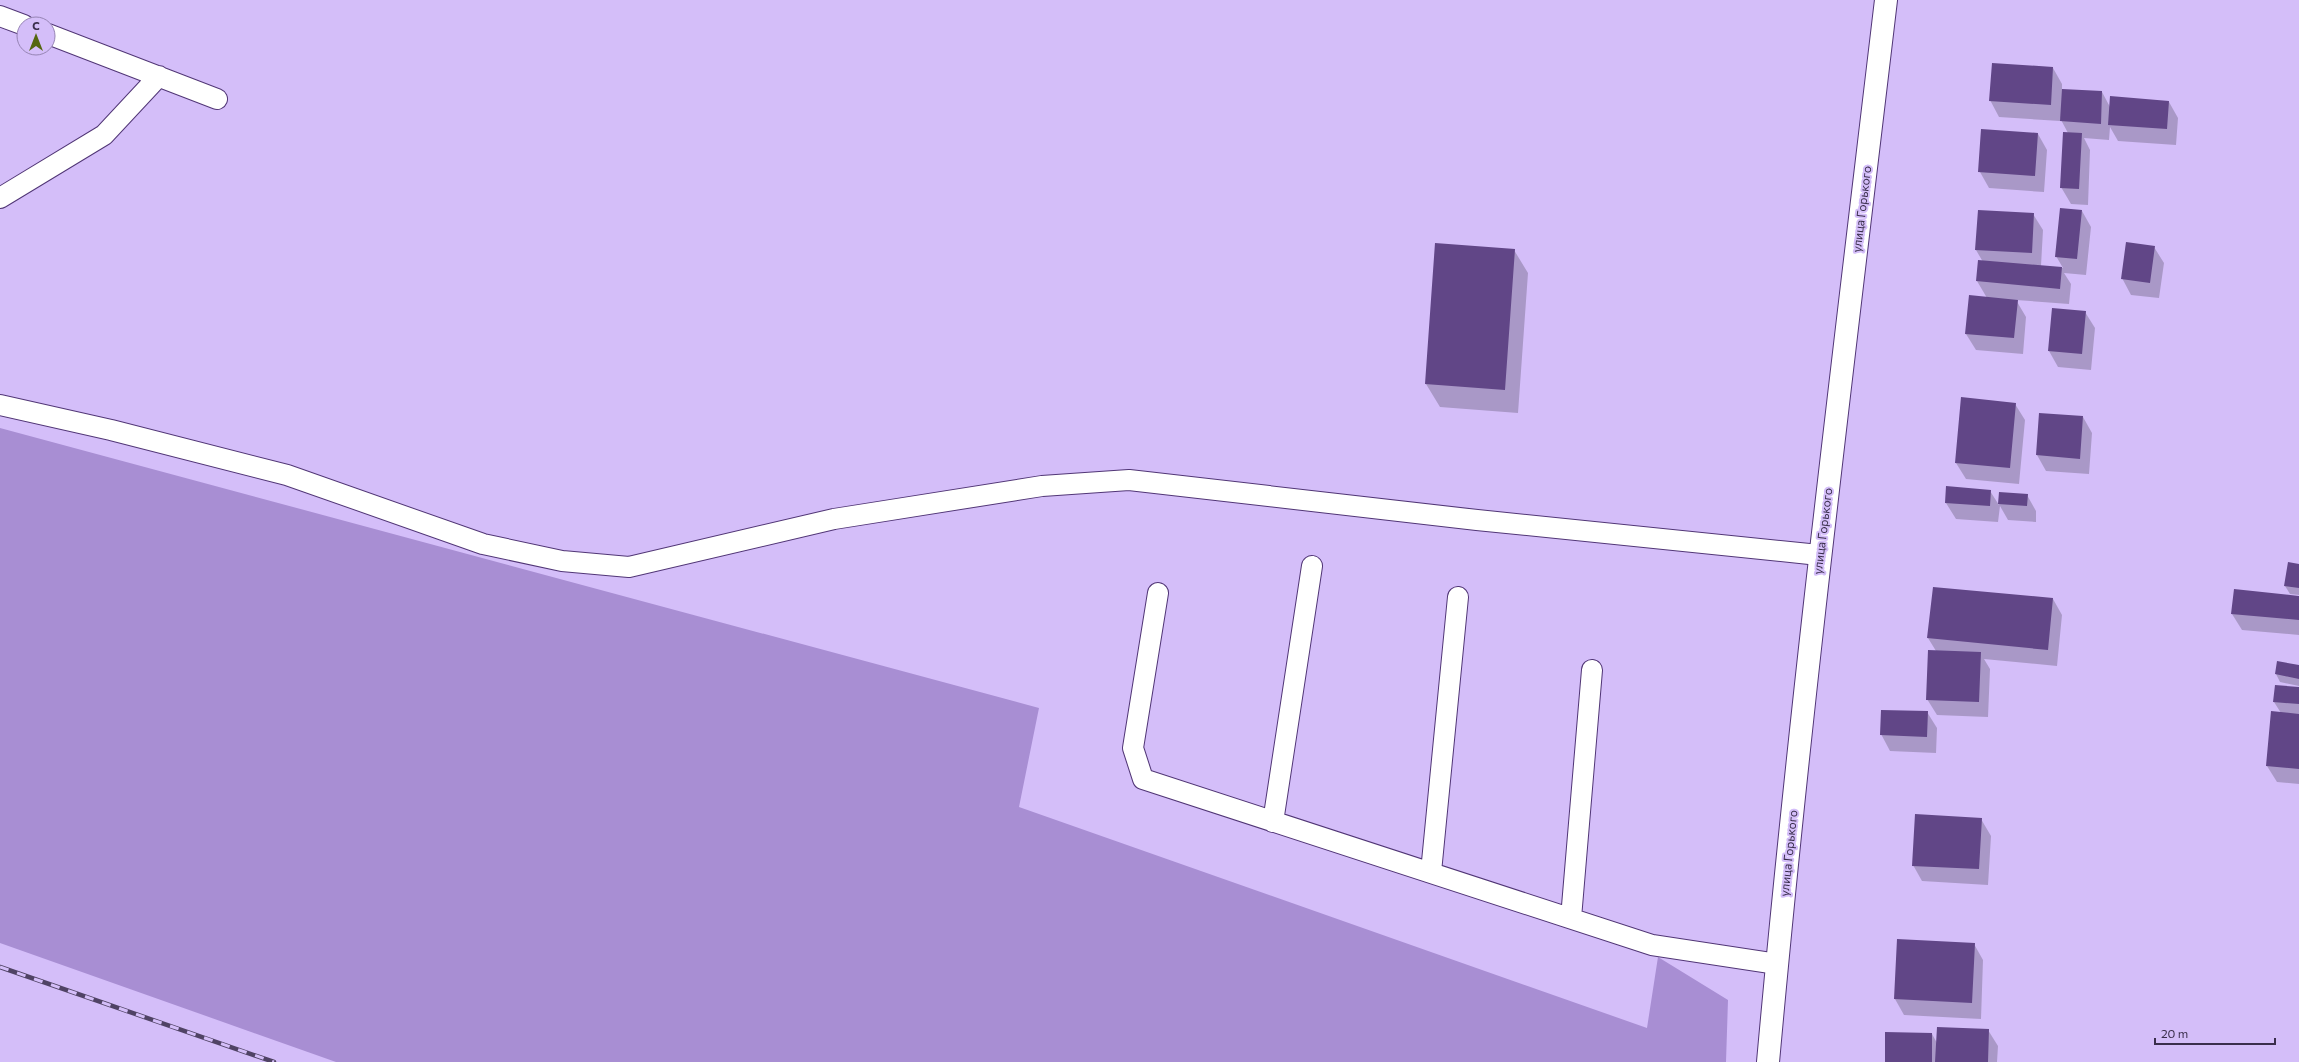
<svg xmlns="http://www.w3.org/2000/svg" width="2299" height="1062" font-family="Commissioner,sans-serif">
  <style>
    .green { fill: #a88ed3 }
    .shadow { fill: #0003 }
    .building { fill: #614687 }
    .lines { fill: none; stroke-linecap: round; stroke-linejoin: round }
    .lane-casing { stroke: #513676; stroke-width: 22 }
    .secondary-casing { stroke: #513676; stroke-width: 24 }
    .lane { stroke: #fff; stroke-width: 20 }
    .secondary { stroke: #fff; stroke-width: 22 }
    .rail-casing { stroke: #504365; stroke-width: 4.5 }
    .rail { stroke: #d4bef9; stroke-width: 3; stroke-dasharray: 9; stroke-linecap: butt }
    .labels { text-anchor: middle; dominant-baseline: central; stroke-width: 4; stroke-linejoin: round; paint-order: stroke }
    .street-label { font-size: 12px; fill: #3a2e4c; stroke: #d4bef9 }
  </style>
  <rect width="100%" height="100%" fill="#d4bef9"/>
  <path class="green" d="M0,428L1039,708L1019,807L1647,1028L1658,957L1728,1000L1726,1062H336L0,943Z"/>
  <path class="shadow" d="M2053,68L2062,84V90L2102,92L2110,107L2169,102L2178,118L2176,145L2118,141L2110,127L2109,140L2084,138L2090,150L2088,205L2071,204L2061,187L2068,133L2060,118V121L1999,117L1990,100Z
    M1982,130L2038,134L2047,150L2044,192L1989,188L1980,172Z
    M2082,211L2091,227L2086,275L2064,273L2071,284L2069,304L2016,300L2026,317L2023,354L1976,350L1966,334L1987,298L1977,281L1983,262L1976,250L2033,214L2043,230L2041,266L2063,268L2056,256Z
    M2154,247L2164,263L2159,298L2131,295L2122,278Z
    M1514,250L1528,273L1518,413L1440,407L1426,384Z
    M2085,312L2095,328L2091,370L2058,367L2049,351Z
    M2015,404L2025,420L2019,484L1966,479L1956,463Z
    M2083,417L2092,433L2089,474L2046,471L2037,455Z
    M1990,491L1999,505L2000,493L2027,495L2036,511V522L2008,520L2000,506L1998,522L1956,519L1946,503Z
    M2299,565V595L2290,594L2285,586Z
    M1934,588L2053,599L2062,615L2057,666L1984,659L1990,669L1988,717L1937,715L1927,699L1936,651L1928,638Z
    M2299,597V635L2242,630L2232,614Z
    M2299,666V686L2280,682L2276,674Z
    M2299,688V784L2277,782L2267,766L2281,713L2274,702Z
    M1927,712L1937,728L1936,753L1890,751L1881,734Z
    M1981,819L1991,836L1988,885L1922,881L1913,865Z
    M1974,944L1983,960L1981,1019L1904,1015L1895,999Z
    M1988,1030L1998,1046L1997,1062H1886L1932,1034L1937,1043Z"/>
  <path class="building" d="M1992,63L2053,67L2051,105L1989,101Z
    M2062,89L2102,91L2101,124L2060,121Z
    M2110,96L2169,101L2167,129L2108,125Z
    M1981,129L2038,133L2035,176L1978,172Z
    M2063,132L2082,133L2079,189L2060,188Z
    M2060,208L2082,210L2077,259L2055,257Z
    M1978,210L2034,213L2032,253L1975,250Z
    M2126,242L2155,246L2150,283L2121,279Z
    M1435,243L1515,249L1505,390L1425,384Z
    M1978,260L2062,267L2060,289L1976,281Z
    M1969,295L2018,300L2014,338L1965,334Z
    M2052,308L2086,311L2082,354L2048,351Z
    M1961,397L2016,403L2010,468L1955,463Z
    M2039,413L2083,416L2080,459L2036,455Z
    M1946,486L1991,490L1990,506L1945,503Z
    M1999,492L2028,494L2027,506L1998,504Z
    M2288,562L2299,564V588L2284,586Z
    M1933,587L2053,598L2048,650L1927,638Z
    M2234,589L2299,596V620L2231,614Z
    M1928,650L1981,652L1979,702L1926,700Z
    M2277,661L2299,665V679L2275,674Z
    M2275,685L2299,687V704L2273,702Z
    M1881,710L1928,711L1927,737L1880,735Z
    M2271,711L2299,714V769L2266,766Z
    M1915,814L1982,818L1979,869L1912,866Z
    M1897,939L1975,943L1972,1003L1894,999Z
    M1937,1027L1989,1029L1988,1062H1935Z
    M1885,1032L1932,1033V1062H1885Z"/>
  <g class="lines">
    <defs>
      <path id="lane" d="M0,16L24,25
        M48,34L217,99
        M0,198L104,135L159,76
        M0,405L111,430L287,475L483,544L562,561L629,567L834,519L1042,486L1129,480L1477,520L1819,555
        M1158,593L1133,748L1143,779L1652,945L1777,964
        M1273,822L1312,566
        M1431,872L1458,597
        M1571,918L1592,670"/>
      <path id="secondary" d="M1768,1062C1800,707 1844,354 1886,0"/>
    </defs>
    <use href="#lane" class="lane-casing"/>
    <use href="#secondary" class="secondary-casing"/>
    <use href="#lane" class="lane"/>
    <use href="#secondary" class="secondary"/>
    <defs>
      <path id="rail" d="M0,967L274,1062"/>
    </defs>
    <use href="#rail" class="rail-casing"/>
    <use href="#rail" class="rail"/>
  </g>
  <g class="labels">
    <g class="street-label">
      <text transform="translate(1861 209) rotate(-83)">улица Горького</text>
      <text transform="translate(1822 531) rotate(-83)">улица Горького</text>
      <text transform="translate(1788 853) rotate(-84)">улица Горького</text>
    </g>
  </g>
  <g transform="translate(36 36)"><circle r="19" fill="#d4bef9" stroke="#9684b4"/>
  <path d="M0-3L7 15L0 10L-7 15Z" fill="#546610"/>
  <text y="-6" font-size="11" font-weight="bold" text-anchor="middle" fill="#3a2e4c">С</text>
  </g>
  <path d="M2155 1038v6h120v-6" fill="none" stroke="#3a2e4c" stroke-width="2"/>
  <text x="2161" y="1038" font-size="12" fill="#3a2e4c" stroke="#d4bef9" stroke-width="3" paint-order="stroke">20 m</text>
</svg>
